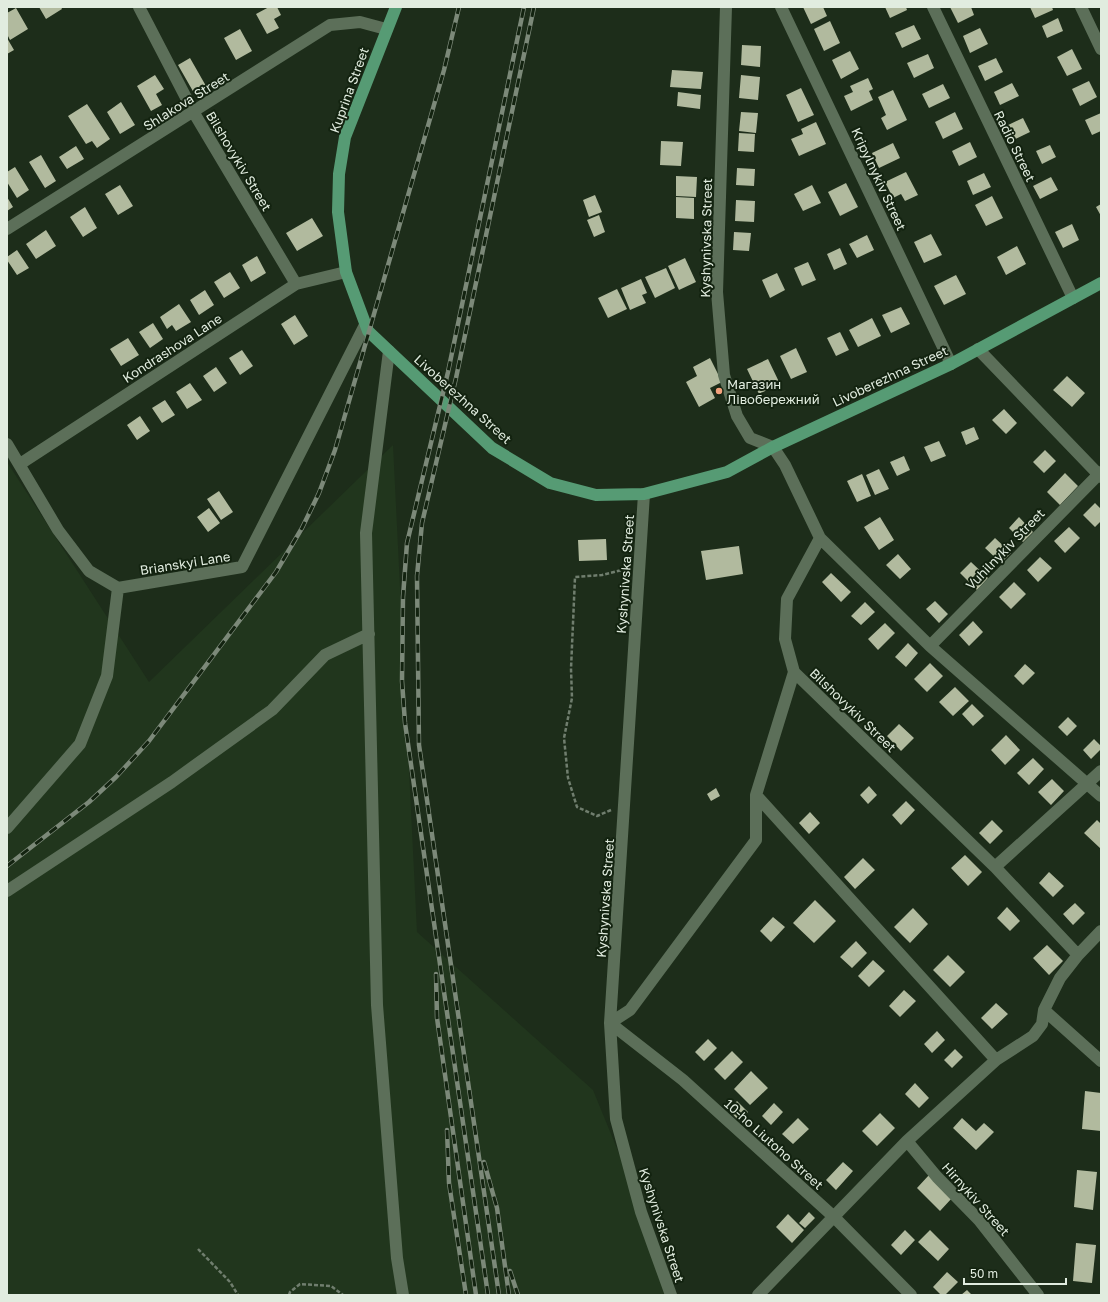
<svg xmlns="http://www.w3.org/2000/svg" width="1108" height="1302" font-family="'Golos Text',sans-serif">
  <style>
    .built { fill: #21361d }
    .building { fill: #b1ba9e }
    .lines { fill: none; stroke-linecap: round; stroke-linejoin: round }
    .path { stroke: #707e6e; stroke-width: 2.5; stroke-dasharray: 4 2; stroke-linecap: butt }
    .minor { stroke: #5c6f59; stroke-width: 12 }
    .major { stroke: #569b74; stroke-width: 12 }
    .rail-casing { stroke: #7c8979; stroke-width: 4.5 }
    .rail { stroke: #132310; stroke-width: 3; stroke-dasharray: 9; stroke-linecap: butt }
    .poi-dot { fill: #f1a17c; stroke: #132310; stroke-width: 1.5 }
    .labels { text-anchor: middle; dominant-baseline: central; stroke-width: 4; stroke-linejoin: round; paint-order: stroke }
    .street-label { font-size: 13px; fill: #e1ecdf; stroke: #132310 }
    .poi-label { font-size: 13px; fill: #e1ecdf; stroke: #132310; text-anchor: start }
  </style>
  <rect width="100%" height="100%" fill="#1d2d1a"/>
  <path class="built" d="M393,445L417,932L593,1090L677,1295H7V462L149,682Z"/>
  <path class="building" d="M39,7H61L62,9L46,19Z
    M269,7H277L281,15L274,19L279,28L267,34L256,14Z
    M803,7H823L827,16L811,24Z
    M885,7H906L907,10L890,18Z
    M950,7H971L974,15L958,23Z
    M1030,7H1052L1053,10L1035,18Z
    M16,8L28,29L10,40L7,34V13Z
    M1058,18L1063,31L1047,38L1042,26Z
    M830,21L840,43L824,51L814,29Z
    M914,25L921,39L902,48L895,33Z
    M980,28L988,44L970,53L963,36Z
    M240,29L252,51L236,60L224,38Z
    M7,38L14,50L7,54Z
    M742,45L761,46L760,67L741,65Z
    M1072,49L1082,69L1067,76L1057,57Z
    M850,51L859,69L841,79L832,60Z
    M928,54L934,68L914,78L907,63Z
    M190,58L206,86L194,93L178,65Z
    M996,58L1003,72L985,81L978,66Z
    M672,70L703,72L701,89L670,87Z
    M155,75L164,89L156,94L162,105L151,111L137,86Z
    M741,75L760,77L758,100L739,98Z
    M868,78L873,89L869,91L873,100L851,111L844,96L853,92L850,86Z
    M1089,81L1097,97L1080,106L1072,89Z
    M1012,83L1019,96L1000,105L994,92Z
    M943,84L950,98L929,108L922,94Z
    M801,88L814,115L798,122L786,95Z
    M893,90L907,120L887,130L881,118L886,115L878,97Z
    M678,92L701,95L700,109L677,106Z
    M121,102L135,125L120,134L107,112Z
    M87,104L110,139L97,148L92,141L86,144L68,116Z
    M741,112L758,113L756,133L739,131Z
    M955,112L963,129L943,139L935,122Z
    M1101,113V131L1092,135L1085,120Z
    M1023,118L1030,132L1011,141L1004,127Z
    M816,122L826,144L799,156L791,139L803,134L801,129Z
    M739,133L755,134L754,152L738,151Z
    M661,141L683,142L681,166L660,165Z
    M970,142L977,157L959,166L952,151Z
    M893,143L900,158L879,168L872,153Z
    M1050,145L1056,157L1042,164L1036,151Z
    M76,146L84,159L67,169L59,157Z
    M41,155L56,181L45,188L29,162Z
    M15,167L29,190L17,198L7,182V172Z
    M737,168L755,169L754,186L736,185Z
    M906,172L918,195L905,201L901,194L893,198L885,182Z
    M984,173L991,187L973,195L967,181Z
    M676,176L697,177L696,197L676,196Z
    M1051,177L1058,190L1040,199L1033,186Z
    M846,183L858,207L840,216L828,192Z
    M120,185L133,206L118,215L105,194Z
    M812,185L821,203L803,211L794,194Z
    M595,195L602,212L589,217L583,200Z
    M992,196L1003,218L986,226L975,205Z
    M7,197L13,207L7,211Z
    M676,197L694,198V219L676,218Z
    M736,200L755,201L754,222L735,221Z
    M1101,204V216L1096,207Z
    M85,207L97,228L83,237L70,217Z
    M599,215L605,232L594,237L587,220Z
    M312,218L323,236L297,251L286,233Z
    M1072,224L1079,240L1063,248L1055,232Z
    M46,230L56,246L36,259L26,244Z
    M734,232L751,233L749,251L733,250Z
    M931,234L942,255L924,263L914,242Z
    M867,235L874,250L857,258L849,244Z
    M1017,246L1026,264L1006,275L997,257Z
    M840,248L847,264L834,270L827,254Z
    M17,250L29,268L17,275L7,260V257Z
    M257,256L266,273L251,282L242,265Z
    M685,258L696,282L679,290L668,266Z
    M808,262L816,280L802,286L794,268Z
    M666,268L675,288L655,298L645,277Z
    M230,272L240,288L224,298L214,282Z
    M777,273L785,290L770,298L762,280Z
    M956,275L966,294L944,305L934,286Z
    M641,279L647,293L642,295L646,303L630,310L621,288Z
    M617,289L627,309L608,318L598,298Z
    M205,290L214,305L199,315L190,300Z
    M179,304L191,322L176,331L172,325L167,329L160,317Z
    M901,307L910,324L891,333L882,315Z
    M295,315L308,336L294,345L281,324Z
    M872,318L881,336L858,347L849,330Z
    M153,323L163,339L150,348L139,332Z
    M840,332L849,350L836,356L827,338Z
    M128,338L139,355L121,366L110,349Z
    M796,348L807,372L791,379L780,356Z
    M242,350L253,366L240,375L229,358Z
    M710,358L722,382L710,388L715,398L699,407L686,382L697,376L693,367Z
    M768,359L780,384L759,394L747,369Z
    M216,367L227,383L214,392L203,376Z
    M1067,376L1085,393L1072,407L1053,390Z
    M190,383L202,400L187,409L176,392Z
    M165,400L175,415L162,423L152,408Z
    M1004,409L1017,423L1006,434L992,420Z
    M140,416L150,431L137,440L127,425Z
    M974,427L979,439L966,445L961,432Z
    M939,441L946,456L931,462L924,447Z
    M1045,450L1056,461L1044,473L1033,462Z
    M904,456L910,470L897,476L890,462Z
    M879,469L889,489L875,495L866,475Z
    M1065,473L1078,486L1060,505L1047,492Z
    M862,474L871,496L857,502L847,481Z
    M219,491L233,512L221,520L207,499Z
    M1095,503L1101,509V521L1095,527L1083,515Z
    M209,508L220,523L208,532L197,517Z
    M880,517L894,540L879,550L864,527Z
    M1019,517L1033,532L1023,542L1009,528Z
    M1069,527L1080,538L1065,553L1054,541Z
    M995,538L1011,553L1001,563L985,548Z
    M606,539L607,560L579,561L578,540Z
    M739,546L743,574L706,580L701,551Z
    M898,554L911,569L900,579L886,565Z
    M1040,557L1052,568L1038,582L1027,570Z
    M971,562L988,578L977,590L960,573Z
    M831,573L851,592L841,602L822,582Z
    M1014,582L1026,594L1011,609L999,597Z
    M935,601L948,614L939,623L926,609Z
    M865,602L875,612L861,625L851,616Z
    M973,621L983,632L969,646L959,635Z
    M885,623L895,633L878,650L868,639Z
    M908,643L918,653L906,667L895,657Z
    M930,663L943,676L927,692L914,679Z
    M1025,664L1035,673L1023,685L1014,676Z
    M955,687L969,701L953,716L939,702Z
    M972,704L984,716L973,726L962,714Z
    M1068,717L1077,726L1067,736L1058,727Z
    M899,724L914,738L901,751L887,736Z
    M1006,735L1020,750L1005,765L991,750Z
    M1094,739L1101,746V749L1091,759L1083,750Z
    M1033,758L1044,769L1029,785L1017,773Z
    M1052,779L1064,791L1051,805L1038,792Z
    M869,786L877,795L868,804L860,795Z
    M716,788L720,796L711,801L707,794Z
    M906,801L915,810L901,825L892,815Z
    M810,812L820,823L809,834L799,823Z
    M992,820L1003,831L990,844L979,833Z
    M1097,820L1101,824V849L1084,833Z
    M965,855L982,872L968,886L951,868Z
    M863,858L875,870L855,889L844,877Z
    M1049,872L1064,886L1053,897L1039,883Z
    M815,900L836,921L814,943L793,923Z
    M1075,903L1085,913L1073,925L1063,914Z
    M1007,907L1020,921L1010,931L997,918Z
    M913,908L928,924L910,943L894,927Z
    M773,917L785,927L771,942L760,931Z
    M856,941L867,953L852,968L840,957Z
    M1047,945L1063,961L1049,975L1033,958Z
    M948,955L965,972L950,987L933,970Z
    M873,960L885,971L869,987L858,976Z
    M904,990L916,1001L900,1017L889,1006Z
    M996,1003L1008,1014L992,1029L981,1018Z
    M937,1031L945,1040L932,1053L924,1044Z
    M708,1039L717,1048L704,1061L695,1052Z
    M955,1049L963,1057L952,1068L944,1060Z
    M732,1051L743,1062L725,1080L714,1069Z
    M751,1071L768,1088L750,1105L734,1089Z
    M915,1083L929,1098L919,1108L905,1094Z
    M1085,1091L1101,1093V1131L1082,1129Z
    M737,1101L748,1112L739,1121L729,1110Z
    M774,1103L783,1112L771,1125L762,1116Z
    M880,1113L895,1128L877,1146L862,1131Z
    M798,1118L809,1129L793,1144L782,1134Z
    M962,1118L976,1131L984,1123L994,1132L976,1150L953,1128Z
    M843,1162L853,1171L836,1190L826,1180Z
    M1077,1170L1097,1172L1093,1210L1074,1207Z
    M929,1175L952,1198L940,1211L917,1188Z
    M809,1212L815,1218L805,1228L799,1223Z
    M788,1214L804,1230L792,1243L776,1227Z
    M905,1230L915,1240L901,1255L891,1245Z
    M930,1230L949,1249L938,1261L918,1242Z
    M1076,1243L1096,1245L1092,1283L1073,1281Z
    M947,1272L958,1282L945,1295H941L933,1287Z
    M967,1290L972,1295H961Z"/>
  <g class="lines">
    <path class="path" d="M611,810L597,816L577,807L568,778L564,738L572,698L571,669L575,577L602,575L626,569
      M198,1249L230,1282L238,1295
      M289,1295L290,1292L300,1284L331,1286L343,1295"/>
    <path class="minor" d="M139,7L194,113L296,284
      M726,7L717,292L724,375L737,416L750,438L773,447L785,465L820,538L930,646L1101,796
      M781,7L951,364
      M933,7L1073,298
      M1081,7L1101,49
      M7,229L330,25L360,22L386,29
      M978,349L1101,477
      M389,351L366,533L377,1005L397,1258L403,1295
      M7,444L58,530L89,571L118,588L242,567L365,325
      M20,464L296,284L346,272
      M644,494L610,1023L616,1119L641,1212L671,1295
      M820,538L787,599L785,639L794,672L995,867L1078,955
      M930,646L1101,472
      M794,672L756,795V840L630,1010L610,1023L683,1080L834,1217L911,1295
      M756,795L996,1060
      M7,828L80,744L107,676L118,588
      M995,867L1101,771
      M7,891L172,782L272,710L325,655L369,634
      M1044,1010L1101,1061
      M907,1141L937,1177L979,1220L1038,1295
      M758,1295L907,1141L996,1060L1033,1036L1042,1024L1044,1010L1060,978L1078,955L1101,931"/>
    <path class="major" d="M396,7L345,137L339,174L338,212L346,272L368,331L492,448L550,483L596,495L644,494L727,472L773,447L951,364L1101,283"/>
    <defs>
      <path id="rail" d="M7,866L89,802L116,777L149,741L276,572L302,528L319,493L335,450L444,70L459,7
        M436,974L437,1018L476,1295
        M447,1130L449,1183L466,1295
        M484,1162L497,1208L509,1295
        M510,1271L518,1295
        M488,1295L405,723L402,681L403,597L407,543L448,372L524,7
        M499,1295L419,745L417,576L422,523L456,378L534,7"/>
    </defs>
    <use href="#rail" class="rail-casing"/>
    <use href="#rail" class="rail"/>
  </g>
  <circle class="poi-dot" cx="719" cy="391" r="4"/>
  <g class="labels">
    <g class="street-label">
      <text transform="translate(349 90) rotate(-70)">Kuprina Street</text>
      <text transform="translate(186 101) rotate(-32)">Shlakova Street</text>
      <text transform="translate(1015 146) rotate(64)">Radio Street</text>
      <text transform="translate(239 161) rotate(59)">Bilshovykiv Street</text>
      <text transform="translate(879 179) rotate(65)">Kripylnykiv Street</text>
      <text transform="translate(706 238) rotate(-89)">Kyshynivska Street</text>
      <text transform="translate(172 348) rotate(-33)">Kondrashova Lane</text>
      <text transform="translate(890 376) rotate(-25)">Livoberezhna Street</text>
      <text transform="translate(463 399) rotate(42)">Livoberezhna Street</text>
      <text transform="translate(1005 549) rotate(-46)">Vuhilnykiv Street</text>
      <text transform="translate(185 563) rotate(-9)">Brianskyi Lane</text>
      <text transform="translate(625 574) rotate(-86)">Kyshynivska Street</text>
      <text transform="translate(853 710) rotate(44)">Bilshovykiv Street</text>
      <text transform="translate(605 898) rotate(-86)">Kyshynivska Street</text>
      <text transform="translate(774 1144) rotate(42)">10-ho Liutoho Street</text>
      <text transform="translate(976 1199) rotate(48)">Hirnykiv Street</text>
      <text transform="translate(662 1225) rotate(72)">Kyshynivska Street</text>
    </g>
    <g class="poi-label">
      <text x="727" y="384">Магазин<tspan x="727" dy="15">Лівобережний</tspan></text>
    </g>
  </g>
  <rect width="1108" height="1302" fill="none" stroke="#e1ecdf" stroke-width="16"/>
  <path d="M964 1278v6h102v-6" fill="none" stroke="#e1ecdf" stroke-width="2"/>
  <text x="970" y="1278" font-size="12" fill="#e1ecdf" stroke="#132310" stroke-width="3" paint-order="stroke">50 m</text>
</svg>
